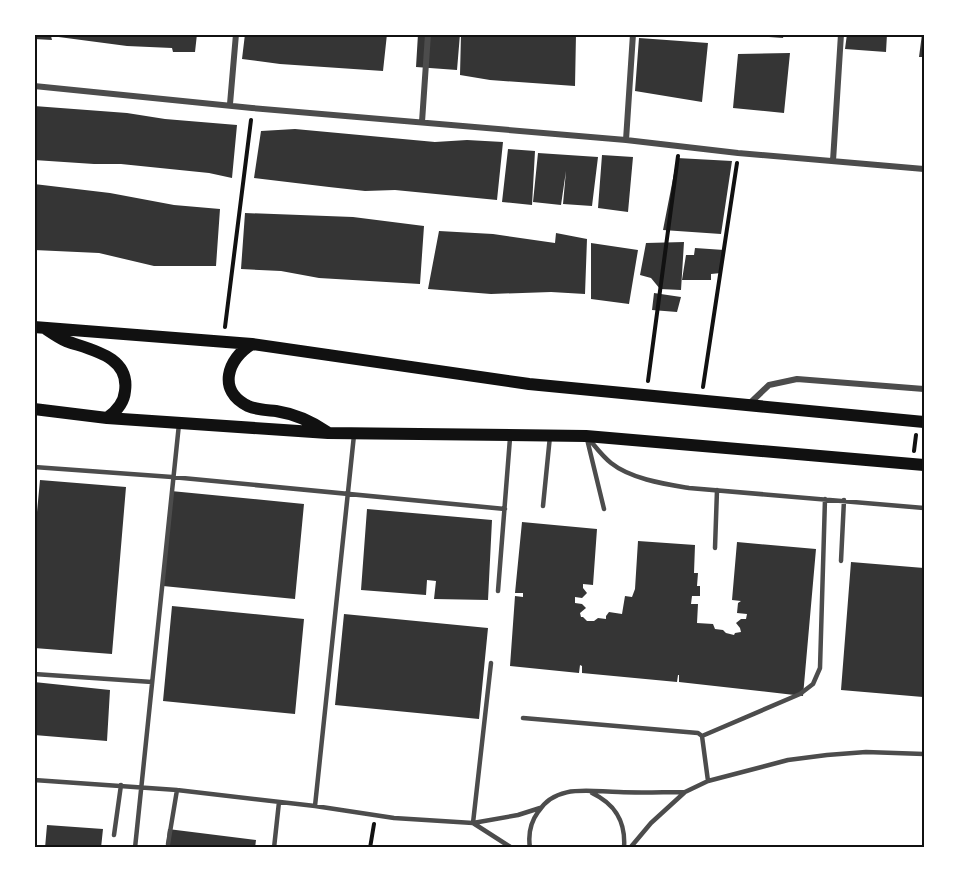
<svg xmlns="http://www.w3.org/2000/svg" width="959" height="882" font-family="'Playfair Display',serif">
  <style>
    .building { fill: #353535 }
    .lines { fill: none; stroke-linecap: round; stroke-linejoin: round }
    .path { stroke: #111; stroke-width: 4 }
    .service { stroke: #4c4c4c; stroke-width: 4.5 }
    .minor { stroke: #4c4c4c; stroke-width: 6 }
    .secondary { stroke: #111; stroke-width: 12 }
    .neatline { fill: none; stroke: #111; stroke-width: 2 }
  </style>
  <rect width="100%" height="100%" fill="#fff"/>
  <path class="building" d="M34,34H197L195,52H173L172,48L127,46L51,36L52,40L34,39Z
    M245,34H387L383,71L280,64L242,59Z
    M418,34H460L457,70L416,67Z
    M461,34H576L575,86L490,80L460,75Z
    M756,34H784L783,38L756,36Z
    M847,34H887L886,52L845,49Z
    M922,34H924V57H919Z
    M639,38L708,43L702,102L635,91Z
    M790,53L784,113L733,108L738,54Z
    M34,106L127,113L165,119L237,125L232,178L209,173L121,164H94L34,160Z
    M295,129L435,142L467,140L503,142L497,200L395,190L365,191L329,187L254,178L261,131Z
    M508,149L535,151L532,205L502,202Z
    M538,153L598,157L592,206L563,204L566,171L561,205L533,202Z
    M602,155L633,157L628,212L598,208Z
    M677,158L732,161L721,234L663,230Z
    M34,184L110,193L174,205L220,209L216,266H154L99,253L34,250Z
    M245,213L353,217L424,226L420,284L319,278L281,271L241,269Z
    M439,231L493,234L555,243L556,233L587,239L585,294L551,292L491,294L428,289Z
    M684,242L681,290L660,289L651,278L640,275L646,243Z
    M591,243L638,250L629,304L591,299Z
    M695,248L724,250L721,273L711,274V280H682L686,255H694Z
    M654,293L681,297L677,312L652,310Z
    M40,480L126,487L112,654L34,648V544Z
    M171,491L304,504L295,599L163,586Z
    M367,509L492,520L488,600L434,599L436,581L427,580L426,595L361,590Z
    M522,522L597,529L593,585L583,584V588L587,593L582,598L575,597V603L582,604L586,608L580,613L581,617H583L587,621H594L598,618L606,619V616L609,612L622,614L625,596L632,597L635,589L638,541L695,545L694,573H698L697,586H700V596H692L691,604H698L697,623L713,624L715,629L723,630L726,633L734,635L735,633L741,632L740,628L736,623L741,619H746L747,614L737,613L738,603L741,601L732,600L737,542L816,549L803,696L679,682V675H678L677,682L582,673V666L580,665L579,673L510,666L515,596L523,597V593H515Z
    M851,562L924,568L923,697L841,690Z
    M172,606L304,619L295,714L163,701Z
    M344,614L488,628L479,719L335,705Z
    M34,682L110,690L107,741L34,735Z
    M47,825L103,829L101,848H45Z
    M168,829L256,840L255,848H166Z"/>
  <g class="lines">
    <path class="path" d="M225,327L251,120
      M648,381L678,156
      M703,387L737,163
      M914,451L916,435
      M370,848L374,824"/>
    <path class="service" d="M588,438C595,446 602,456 611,463C631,479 665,484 689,488L924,508
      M587,439L604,509
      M34,467L172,477L505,509
      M543,506L550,436
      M715,548L717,490
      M841,561L844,500
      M498,591L510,438
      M34,674L152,682
      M523,718L698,733L702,736L708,781
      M702,736L800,694L813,684L820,668L825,499
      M34,780L177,790L315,806L394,818L473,823L518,815L540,808
      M592,793C615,804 626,821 624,848
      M315,806L354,435
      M473,823L491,663
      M473,823L512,848
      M114,835L121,785
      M168,844L177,790
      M135,848L179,424
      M274,848L279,802
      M530,848C528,835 530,823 538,812C556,783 591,792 619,792C641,793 663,792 685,792
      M630,848L651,823L685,792L708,781L788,760L827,755L866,752L924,754"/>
    <path class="minor" d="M34,86L252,108L626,140L738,153L924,169
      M230,104L236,34
      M422,122L428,34
      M626,140L633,34
      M833,161L841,34
      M748,405L769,385L797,379L924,389"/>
    <path class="secondary" d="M34,327L252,344L529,384L924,422
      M46,329C52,333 59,338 66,341C91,350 130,356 125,391C124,403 117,411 107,418
      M252,344C227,359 217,391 248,406C257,410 267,410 276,411C295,414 311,421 327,432
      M34,409L107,418L328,433L586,436L924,465"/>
  </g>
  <rect width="959" height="882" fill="none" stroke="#ffffff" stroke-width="72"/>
  <rect x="36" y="36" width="887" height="810" class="neatline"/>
</svg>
